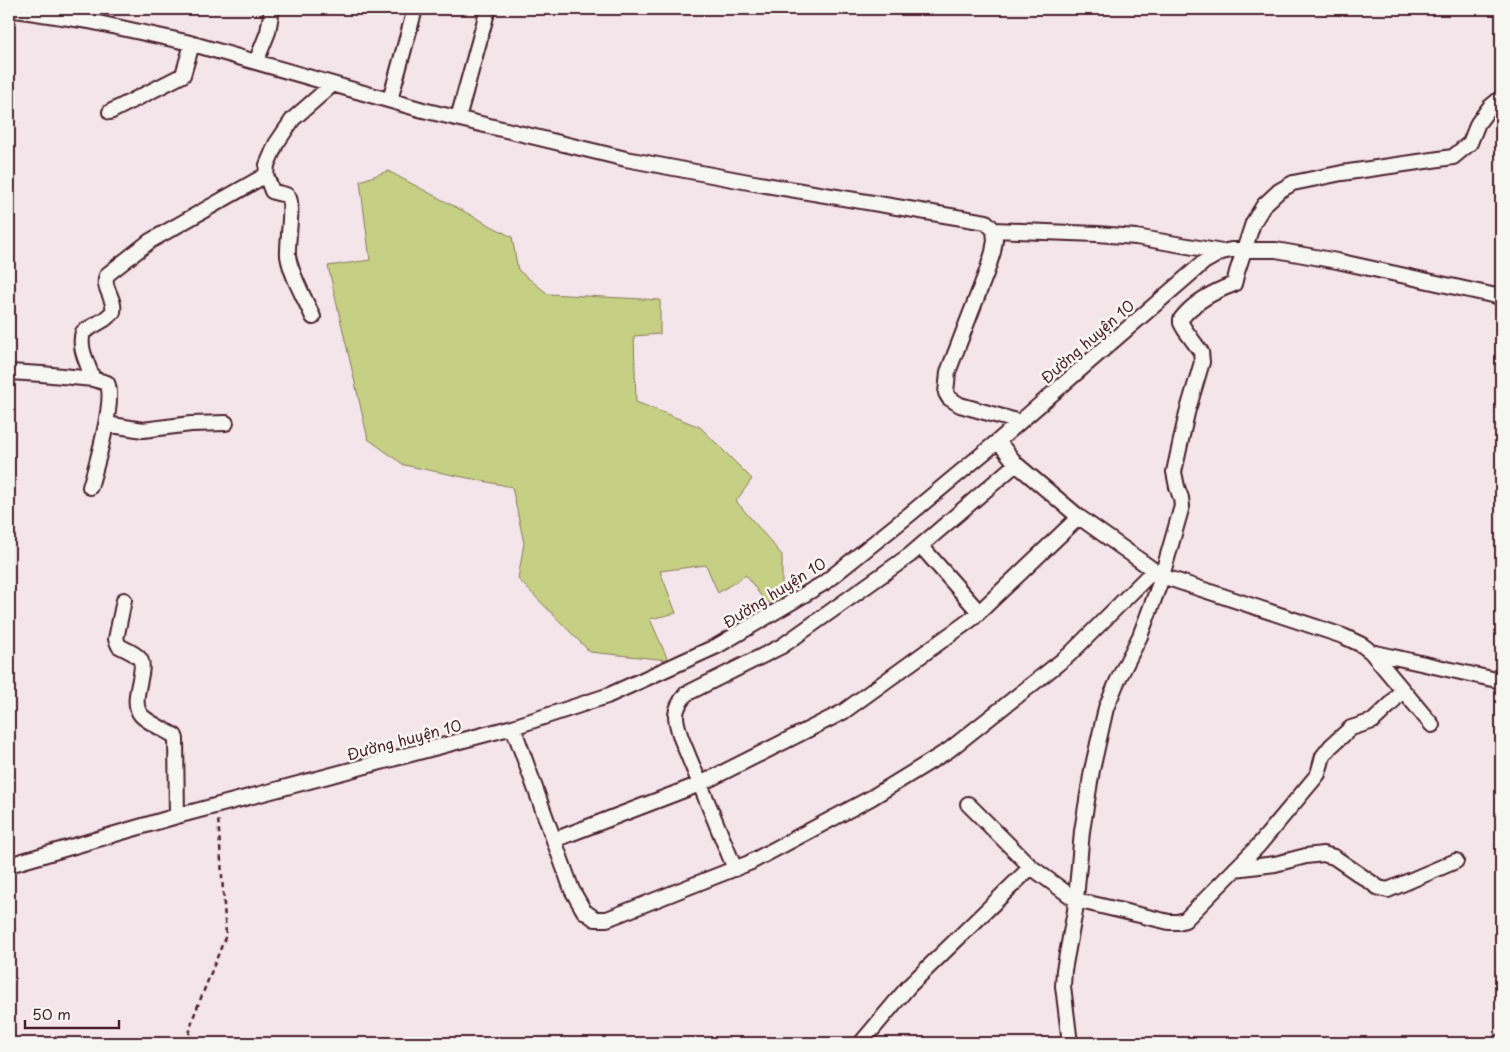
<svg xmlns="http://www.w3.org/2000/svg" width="1510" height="1052" font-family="'Playpen Sans',sans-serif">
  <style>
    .green { fill: #c6d084; stroke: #887858 }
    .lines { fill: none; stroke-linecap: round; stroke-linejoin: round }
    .minor-casing { stroke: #4a1f2b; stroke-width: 18 }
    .path { stroke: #4a1f2b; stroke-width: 2.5; stroke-dasharray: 5 4; stroke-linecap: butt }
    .minor { stroke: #f6f6f2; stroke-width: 14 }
    .labels { text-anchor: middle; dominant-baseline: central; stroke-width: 5; stroke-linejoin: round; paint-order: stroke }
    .street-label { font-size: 15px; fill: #4a1f2b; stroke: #f6f6f2 }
  </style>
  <rect width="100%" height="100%" fill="#f4e5ea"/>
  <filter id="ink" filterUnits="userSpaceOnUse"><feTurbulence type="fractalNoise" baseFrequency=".02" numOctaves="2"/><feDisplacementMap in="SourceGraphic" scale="10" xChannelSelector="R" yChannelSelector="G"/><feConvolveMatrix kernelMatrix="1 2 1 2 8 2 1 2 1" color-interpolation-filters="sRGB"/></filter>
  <g filter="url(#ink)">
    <path class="green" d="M388,171L512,237L518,270L548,294L660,300V334L634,336L636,402L700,427L752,479L736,501L782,555V600L766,603L746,575L718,593L706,565L660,571L676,613L650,619L668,660L590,652L518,579L524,543L512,487L404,465L368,439L328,266L370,260L360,181Z"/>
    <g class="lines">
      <defs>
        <path id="minor" d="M9,9L89,21L186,42L423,110L626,159L754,183L986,222L994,230L995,240L993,252L987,271L948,372L946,393L949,398L960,405L1020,422
          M256,62L268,32L272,9
          M390,100L415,9
          M110,112L183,75L192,44
          M458,118L488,9
          M266,175L272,191C277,194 287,193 289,198C293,207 287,244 288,256C291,275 305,299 313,317
          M994,230L1097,234L1136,237L1222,252
          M9,372L42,374L93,379
          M106,424L143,430L191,424L226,423
          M998,441L1016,464L1079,517L1162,576L1343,636L1362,645L1371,652L1432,725
          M90,487C96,467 116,399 107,383L93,379C88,364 78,348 83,332L105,319L113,312C116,298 100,286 108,274L150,241L266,175L267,165L276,144L293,119L333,84
          M921,546L979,612
          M124,600L116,639L119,646C125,649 135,653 139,658C149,668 128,700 141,715C147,722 167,731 175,736L176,739L177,816
          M1371,652L1501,681
          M513,727L572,890L584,911L595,919H607L749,863L871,798L949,750L1069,655L1154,570
          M968,804L1031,867L1076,900L1169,922H1178L1185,920L1258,846L1314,779L1318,774L1323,756L1331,746L1351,728L1373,721L1391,704L1402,689
          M554,840L700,784L843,712L973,618L1079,517
          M9,865L177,816L513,727L607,696L717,646L824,583L910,514L998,441L1204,262L1222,252L1231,250H1276L1337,261L1501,297
          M735,869L681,738C675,719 672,711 686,694L782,646L910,555L1016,464
          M1235,869L1275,864L1306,856L1323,854L1334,857L1379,888L1388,890L1456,861
          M861,1043L909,986L1031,867
          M1070,1043L1063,986L1064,970L1075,911L1082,831L1092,770L1106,708L1117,682L1140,636L1160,583L1182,506L1181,498L1177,487L1174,472L1187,413L1202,362L1201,352L1185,330L1181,323V319C1194,302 1215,291 1234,284L1237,272L1253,223L1264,205L1279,191L1293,183L1342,173L1453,157L1470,143L1478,123L1490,107L1501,98
          M1499,1043L1501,1042"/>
      </defs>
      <use href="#minor" class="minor-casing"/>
      <path class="path" d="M187,1043L193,1018L226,935L218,817"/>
      <use href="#minor" class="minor"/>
    </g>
  </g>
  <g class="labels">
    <g class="street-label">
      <text transform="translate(1087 341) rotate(-41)">Đường huyện 10</text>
      <text transform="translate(774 592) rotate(-32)">Đường huyện 10</text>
      <text transform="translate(404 739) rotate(-15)">Đường huyện 10</text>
    </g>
  </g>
  <rect width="1510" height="1052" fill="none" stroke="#f6f6f2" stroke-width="30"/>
  <rect x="15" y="15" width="1480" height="1022" fill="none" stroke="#4a1f2b" stroke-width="2" filter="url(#ink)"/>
  <path d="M25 1020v8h94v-8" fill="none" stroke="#4a1f2b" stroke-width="2.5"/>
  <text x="32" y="1020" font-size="15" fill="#4a1f2b" stroke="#f6f6f2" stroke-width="4" paint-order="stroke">50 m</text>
</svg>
